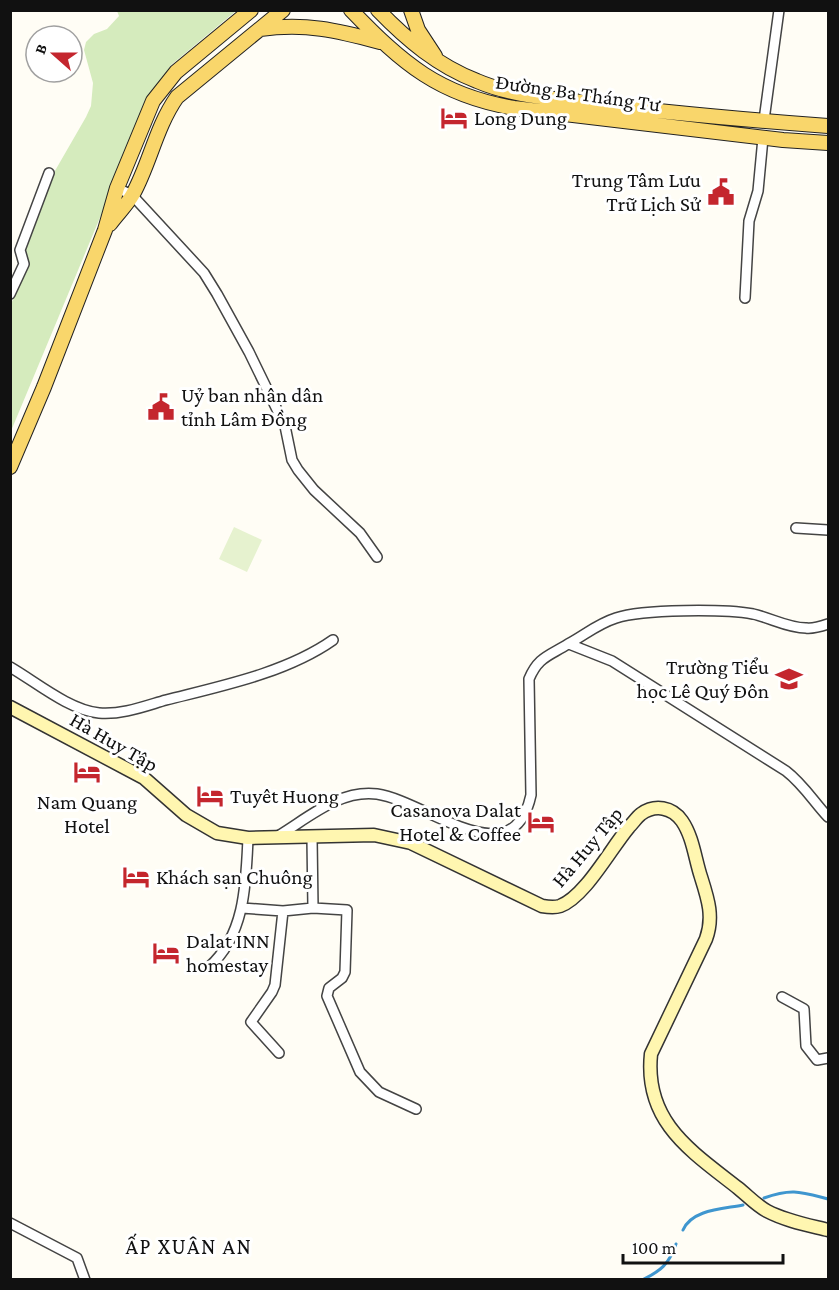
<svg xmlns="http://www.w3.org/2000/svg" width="839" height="1290" font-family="'Crimson Pro',serif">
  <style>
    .green { fill: #d5ebbd }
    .pitch { fill: #e6f2cf }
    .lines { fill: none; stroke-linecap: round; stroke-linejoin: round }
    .stream { stroke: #3f96cf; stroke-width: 3 }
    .street-casing { stroke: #444; stroke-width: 12 }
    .secondary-casing { stroke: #333; stroke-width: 15 }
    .primary-casing { stroke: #222; stroke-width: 16 }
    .street { stroke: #fff; stroke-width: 9 }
    .secondary { stroke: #fff6b0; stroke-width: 12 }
    .primary { stroke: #f9d66b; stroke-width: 14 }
    .labels { text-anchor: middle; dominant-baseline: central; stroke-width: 6; stroke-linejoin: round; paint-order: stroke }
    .street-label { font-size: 21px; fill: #111; stroke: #fff }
    .poi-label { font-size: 21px; fill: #111; stroke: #fff; text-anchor: start }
    .neighbourhood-label { font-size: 22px; letter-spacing: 1.5px; fill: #111; stroke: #fff }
  </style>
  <rect width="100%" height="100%" fill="#fffdf5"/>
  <path class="green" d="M117,11H236L171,65L149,100L11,431V304L25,272L27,265L23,250L52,176L86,117L91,106L93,83L84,50L86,42L94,34L107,29L119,16Z"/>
  <path class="pitch" d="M234,527L262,540L247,572L219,559Z"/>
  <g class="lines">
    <path class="stream" d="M764,1198C792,1188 801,1192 828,1199
      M683,1230C692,1209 724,1209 743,1205
      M642,1280C661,1271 669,1264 676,1244"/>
    <defs>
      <path id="street" d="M764,120L779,10
        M117,188L132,195L204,273L217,294L249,352L285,426L292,460L298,470L314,490L360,533L377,557
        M10,294L24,264L20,250L49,173
        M745,298L749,221L758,191L763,138
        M796,528L828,530
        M569,644L612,661L786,771C803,784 814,802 828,817
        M10,667C36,682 69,710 99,713C122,715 145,706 166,700C221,686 286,673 333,640
        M278,836C308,818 340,789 377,794C426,801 513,879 531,795L529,679C538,657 549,656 568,644C585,635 597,624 616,618C643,609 724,609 753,614C771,618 788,628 806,628C813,629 822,626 828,624
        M312,838L313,908
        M242,908L283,911
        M209,967C245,935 246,884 248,838
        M782,997L804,1009L806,1046L817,1060L828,1058
        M279,1053L251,1022L272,992L275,985L283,911L313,908L347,910L345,972L342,978L329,988L327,996L360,1072L379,1092L416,1109
        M10,1223L77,1258L85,1280"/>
      <path id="secondary" d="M10,707L144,778L186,815L217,833L248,838L374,835L411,843L542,906C548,907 554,908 560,906C585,897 611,848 629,827C633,823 637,817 641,814C655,804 672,807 682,821C693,837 695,859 701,877C708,899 714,917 706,939L651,1054C644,1122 691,1151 738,1188C748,1196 756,1205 767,1211C786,1221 808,1225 828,1230"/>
      <path id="primary" d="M351,10C403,64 439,95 514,108L783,140L828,143
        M378,10C407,40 438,66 477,81C512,96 551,98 588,103C668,113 749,120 828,126
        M411,10L418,30L435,56
        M260,29C306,23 336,30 380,42
        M110,224C117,214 127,205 133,194C150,163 156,127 177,97L283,10
        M10,467L44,387L105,230L117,188L153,101L176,72L251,10"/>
    </defs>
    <use href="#street" class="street-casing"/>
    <use href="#secondary" class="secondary-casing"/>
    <use href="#primary" class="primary-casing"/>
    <use href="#street" class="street"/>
    <use href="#secondary" class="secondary"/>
    <use href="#primary" class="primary"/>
  </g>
  <defs>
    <symbol id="hotel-bare" viewBox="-9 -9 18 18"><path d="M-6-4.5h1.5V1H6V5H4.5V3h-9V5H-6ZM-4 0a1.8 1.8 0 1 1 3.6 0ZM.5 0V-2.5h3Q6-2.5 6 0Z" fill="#c4262e" stroke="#fff" stroke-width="2.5" paint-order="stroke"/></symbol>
    <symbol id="civic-bare" viewBox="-9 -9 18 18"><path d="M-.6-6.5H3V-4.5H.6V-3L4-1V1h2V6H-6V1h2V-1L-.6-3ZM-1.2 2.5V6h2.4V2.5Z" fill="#c4262e" stroke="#fff" stroke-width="2.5" paint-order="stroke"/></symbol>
    <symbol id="school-bare" viewBox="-9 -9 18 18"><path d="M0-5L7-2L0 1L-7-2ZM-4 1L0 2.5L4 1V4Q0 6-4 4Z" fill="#c4262e" stroke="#fff" stroke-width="2.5" paint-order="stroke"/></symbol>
  </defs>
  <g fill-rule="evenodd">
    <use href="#hotel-bare" x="435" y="99" width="38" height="38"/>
    <use href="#civic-bare" x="702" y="173" width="38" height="38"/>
    <use href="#civic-bare" x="142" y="388" width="38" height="38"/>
    <use href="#school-bare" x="770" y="660" width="38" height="38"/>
    <use href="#hotel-bare" x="68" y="753" width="38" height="38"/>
    <use href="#hotel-bare" x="191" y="777" width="38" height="38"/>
    <use href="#hotel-bare" x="522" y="803" width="38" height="38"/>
    <use href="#hotel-bare" x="117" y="858" width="38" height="38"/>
    <use href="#hotel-bare" x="147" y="934" width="38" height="38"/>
  </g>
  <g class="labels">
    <g class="street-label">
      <text transform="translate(578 93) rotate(8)">Đường Ba Tháng Tư</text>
      <text transform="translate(114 742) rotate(30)">Hà Huy Tập</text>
      <text transform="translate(587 847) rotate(-50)">Hà Huy Tập</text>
    </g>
    <g class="poi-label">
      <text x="474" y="118">Long Dung</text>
      <text x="701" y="180" text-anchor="end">Trung Tâm Lưu<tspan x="701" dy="24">Trữ Lịch Sử</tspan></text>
      <text x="181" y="395">Uỷ ban nhân dân<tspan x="181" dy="24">tỉnh Lâm Đồng</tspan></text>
      <text x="769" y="667" text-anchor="end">Trường Tiểu<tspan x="769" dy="24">học Lê Quý Đôn</tspan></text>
      <text x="230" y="796">Tuyêt Huong</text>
      <text x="87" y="802" text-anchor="middle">Nam Quang<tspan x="87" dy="24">Hotel</tspan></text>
      <text x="521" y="810" text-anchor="end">Casanova Dalat<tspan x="521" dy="24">Hotel &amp; Coffee</tspan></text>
      <text x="156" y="877">Khách sạn Chuông</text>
      <text x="186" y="941">Dalat INN<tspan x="186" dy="24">homestay</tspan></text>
    </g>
    <g class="neighbourhood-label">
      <text x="189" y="1246">ẤP XUÂN AN</text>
    </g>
  </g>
  <rect width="839" height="1290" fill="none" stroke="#111111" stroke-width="24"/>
  <g transform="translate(54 54) rotate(291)"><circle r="28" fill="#ffffff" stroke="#a0a0a0" stroke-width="1.5"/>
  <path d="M0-4.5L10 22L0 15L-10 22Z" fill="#c4262e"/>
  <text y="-9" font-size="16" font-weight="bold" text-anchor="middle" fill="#111111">B</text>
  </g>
  <path d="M623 1254v9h160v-9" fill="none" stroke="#111111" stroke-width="3"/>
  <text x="632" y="1254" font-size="18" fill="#111111" stroke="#ffffff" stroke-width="4.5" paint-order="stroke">100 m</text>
</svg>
